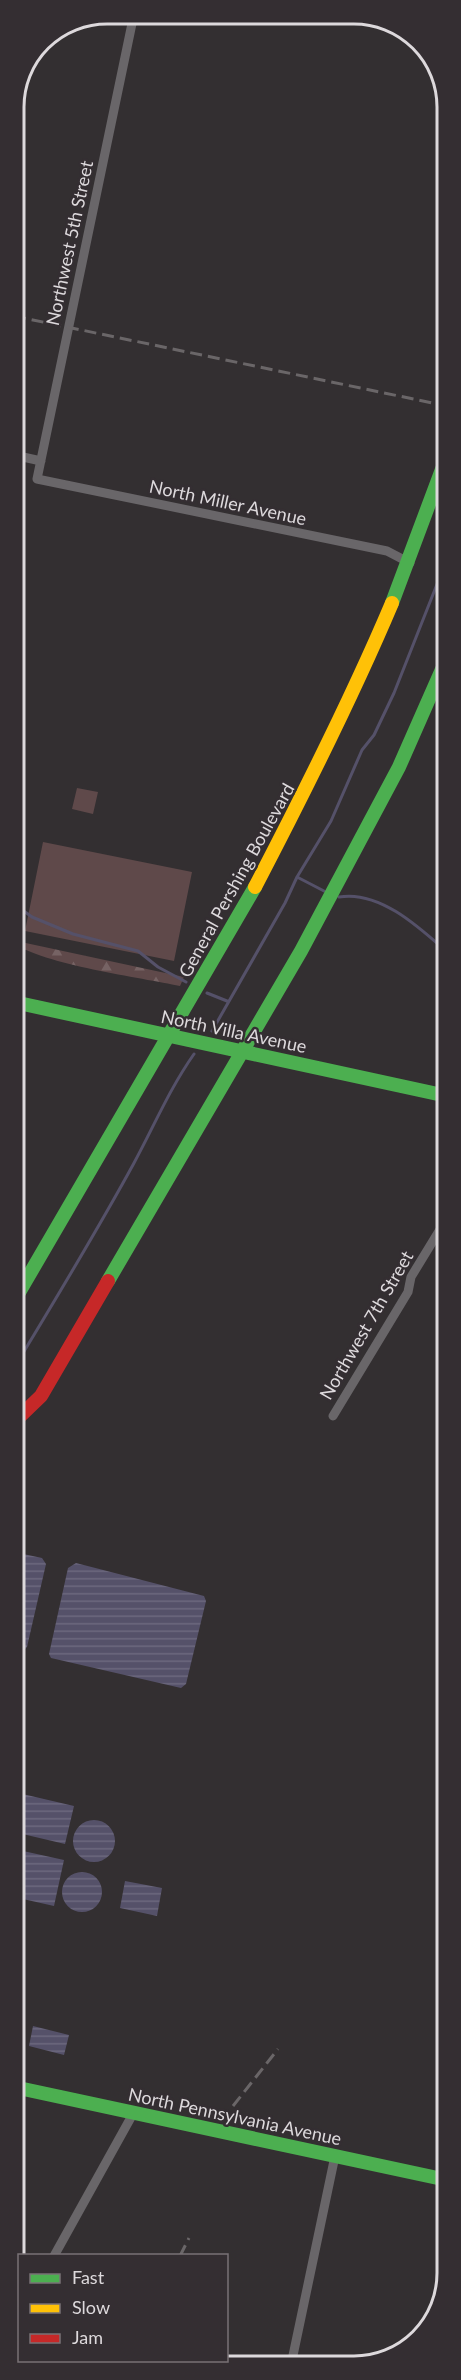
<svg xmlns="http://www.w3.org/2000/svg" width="461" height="2380" font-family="Lato,sans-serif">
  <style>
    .forest { fill: url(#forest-firs) }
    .green { fill: #5f494a }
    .water { fill: url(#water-rules) }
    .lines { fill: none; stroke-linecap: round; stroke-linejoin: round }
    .stream { stroke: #555169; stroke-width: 3 }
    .street { stroke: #696669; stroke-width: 9 }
    .fast { stroke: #4caf50; stroke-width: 14 }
    .slow { stroke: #ffc107; stroke-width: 14 }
    .jam { stroke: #c62828; stroke-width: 14 }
    .rail { stroke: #6a6668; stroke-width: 3; stroke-dasharray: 12 6; stroke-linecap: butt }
    .labels { text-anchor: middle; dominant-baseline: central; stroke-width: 5; stroke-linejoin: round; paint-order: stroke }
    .street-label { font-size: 18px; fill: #ddd9dc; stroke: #342e32 }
    .rim { fill: none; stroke: #ddd9dc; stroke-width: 3 }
  </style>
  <defs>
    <pattern id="forest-firs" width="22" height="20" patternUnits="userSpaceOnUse" patternTransform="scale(1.5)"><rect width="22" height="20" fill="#5f494a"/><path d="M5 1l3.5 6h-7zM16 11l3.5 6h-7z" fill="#766364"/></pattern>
    <pattern id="water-rules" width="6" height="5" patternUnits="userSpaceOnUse" patternTransform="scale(1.5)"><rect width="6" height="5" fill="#555169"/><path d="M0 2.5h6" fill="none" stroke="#6d697e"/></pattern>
  </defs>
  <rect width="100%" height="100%" fill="#332f31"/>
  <path class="forest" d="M14,937L21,942L184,977L180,986C143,978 41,964 14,943Z"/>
  <path class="green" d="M77,788L98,792L93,814L72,809Z
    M43,842L192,872L174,961L25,931Z"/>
  <path class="water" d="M14,1552L42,1558L46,1564L27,1647L22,1652L14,1650Z
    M76,1563L204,1596L206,1601L186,1684L181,1688L51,1658L49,1654L68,1568Z
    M14,1792L74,1806L65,1844L14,1832Z
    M73 1841a21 21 0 1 1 42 0a21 21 0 1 1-42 0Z
    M14,1849L64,1860L54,1906L14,1897Z
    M62 1892a20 20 0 1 1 40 0a20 20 0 1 1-40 0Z
    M125,1881L162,1888L157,1916L120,1908Z
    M33,2026L69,2035L64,2055L29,2046Z"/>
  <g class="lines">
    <path class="stream" d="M297,877L324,891
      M339,897C379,890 419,927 447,952
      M14,904L32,917L73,934L138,951L158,967L186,982
      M207,993L227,1001
      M212,1031L285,903L297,877L331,821L362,750L374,735L394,693L447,559
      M14,1368C55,1300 96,1233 134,1163C154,1126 170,1088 194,1054"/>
    <path class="street" d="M134,14L37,479L387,551L410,563
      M14,455L41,461
      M333,1416L408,1292L411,1277L447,1218
      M54,2256L134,2112
      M291,2365L335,2156"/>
    <path class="fast" d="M392,603L447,456
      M14,1002L447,1096
      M108,1281L301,951L399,767L447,658
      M14,1301L255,887
      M14,2087L447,2180"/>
    <path class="slow" d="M255,887C304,793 351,700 392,603"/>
    <path class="jam" d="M14,1422L41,1396L108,1281"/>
    <path class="rail" d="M14,316L447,406
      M233,2106L278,2049
      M180,2256L189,2238"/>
  </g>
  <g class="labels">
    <g class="street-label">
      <text transform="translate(69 243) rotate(-78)">Northwest 5th Street</text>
      <text transform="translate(228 502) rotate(12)">North Miller Avenue</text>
      <text transform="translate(236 880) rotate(-61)">General Pershing Boulevard</text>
      <text transform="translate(234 1031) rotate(12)">North Villa Avenue</text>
      <text transform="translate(366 1325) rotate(-60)">Northwest 7th Street</text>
      <text transform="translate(235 2116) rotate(12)">North Pennsylvania Avenue</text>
    </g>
  </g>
  <path d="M0 0H461V2380H0ZM107 24H354A83 83 0 0 1 437 107V2273A83 83 0 0 1 354 2356H107A83 83 0 0 1 24 2273V107A83 83 0 0 1 107 24Z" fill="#342e32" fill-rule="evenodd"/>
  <path class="rim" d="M107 24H354A83 83 0 0 1 437 107V2273A83 83 0 0 1 354 2356H107A83 83 0 0 1 24 2273V107A83 83 0 0 1 107 24Z"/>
  <rect x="18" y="2254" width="210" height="108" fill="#342e32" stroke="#787276" stroke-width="1.5"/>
  <rect x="30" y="2274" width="30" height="9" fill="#4caf50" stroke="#787276" stroke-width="1.5"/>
  <text x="72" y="2284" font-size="18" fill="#ddd9dc">Fast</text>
  <rect x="30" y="2304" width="30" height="9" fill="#ffc107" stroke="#787276" stroke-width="1.5"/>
  <text x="72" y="2314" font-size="18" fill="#ddd9dc">Slow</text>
  <rect x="30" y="2334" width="30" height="9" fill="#c62828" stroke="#787276" stroke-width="1.5"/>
  <text x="72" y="2344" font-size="18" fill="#ddd9dc">Jam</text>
</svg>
